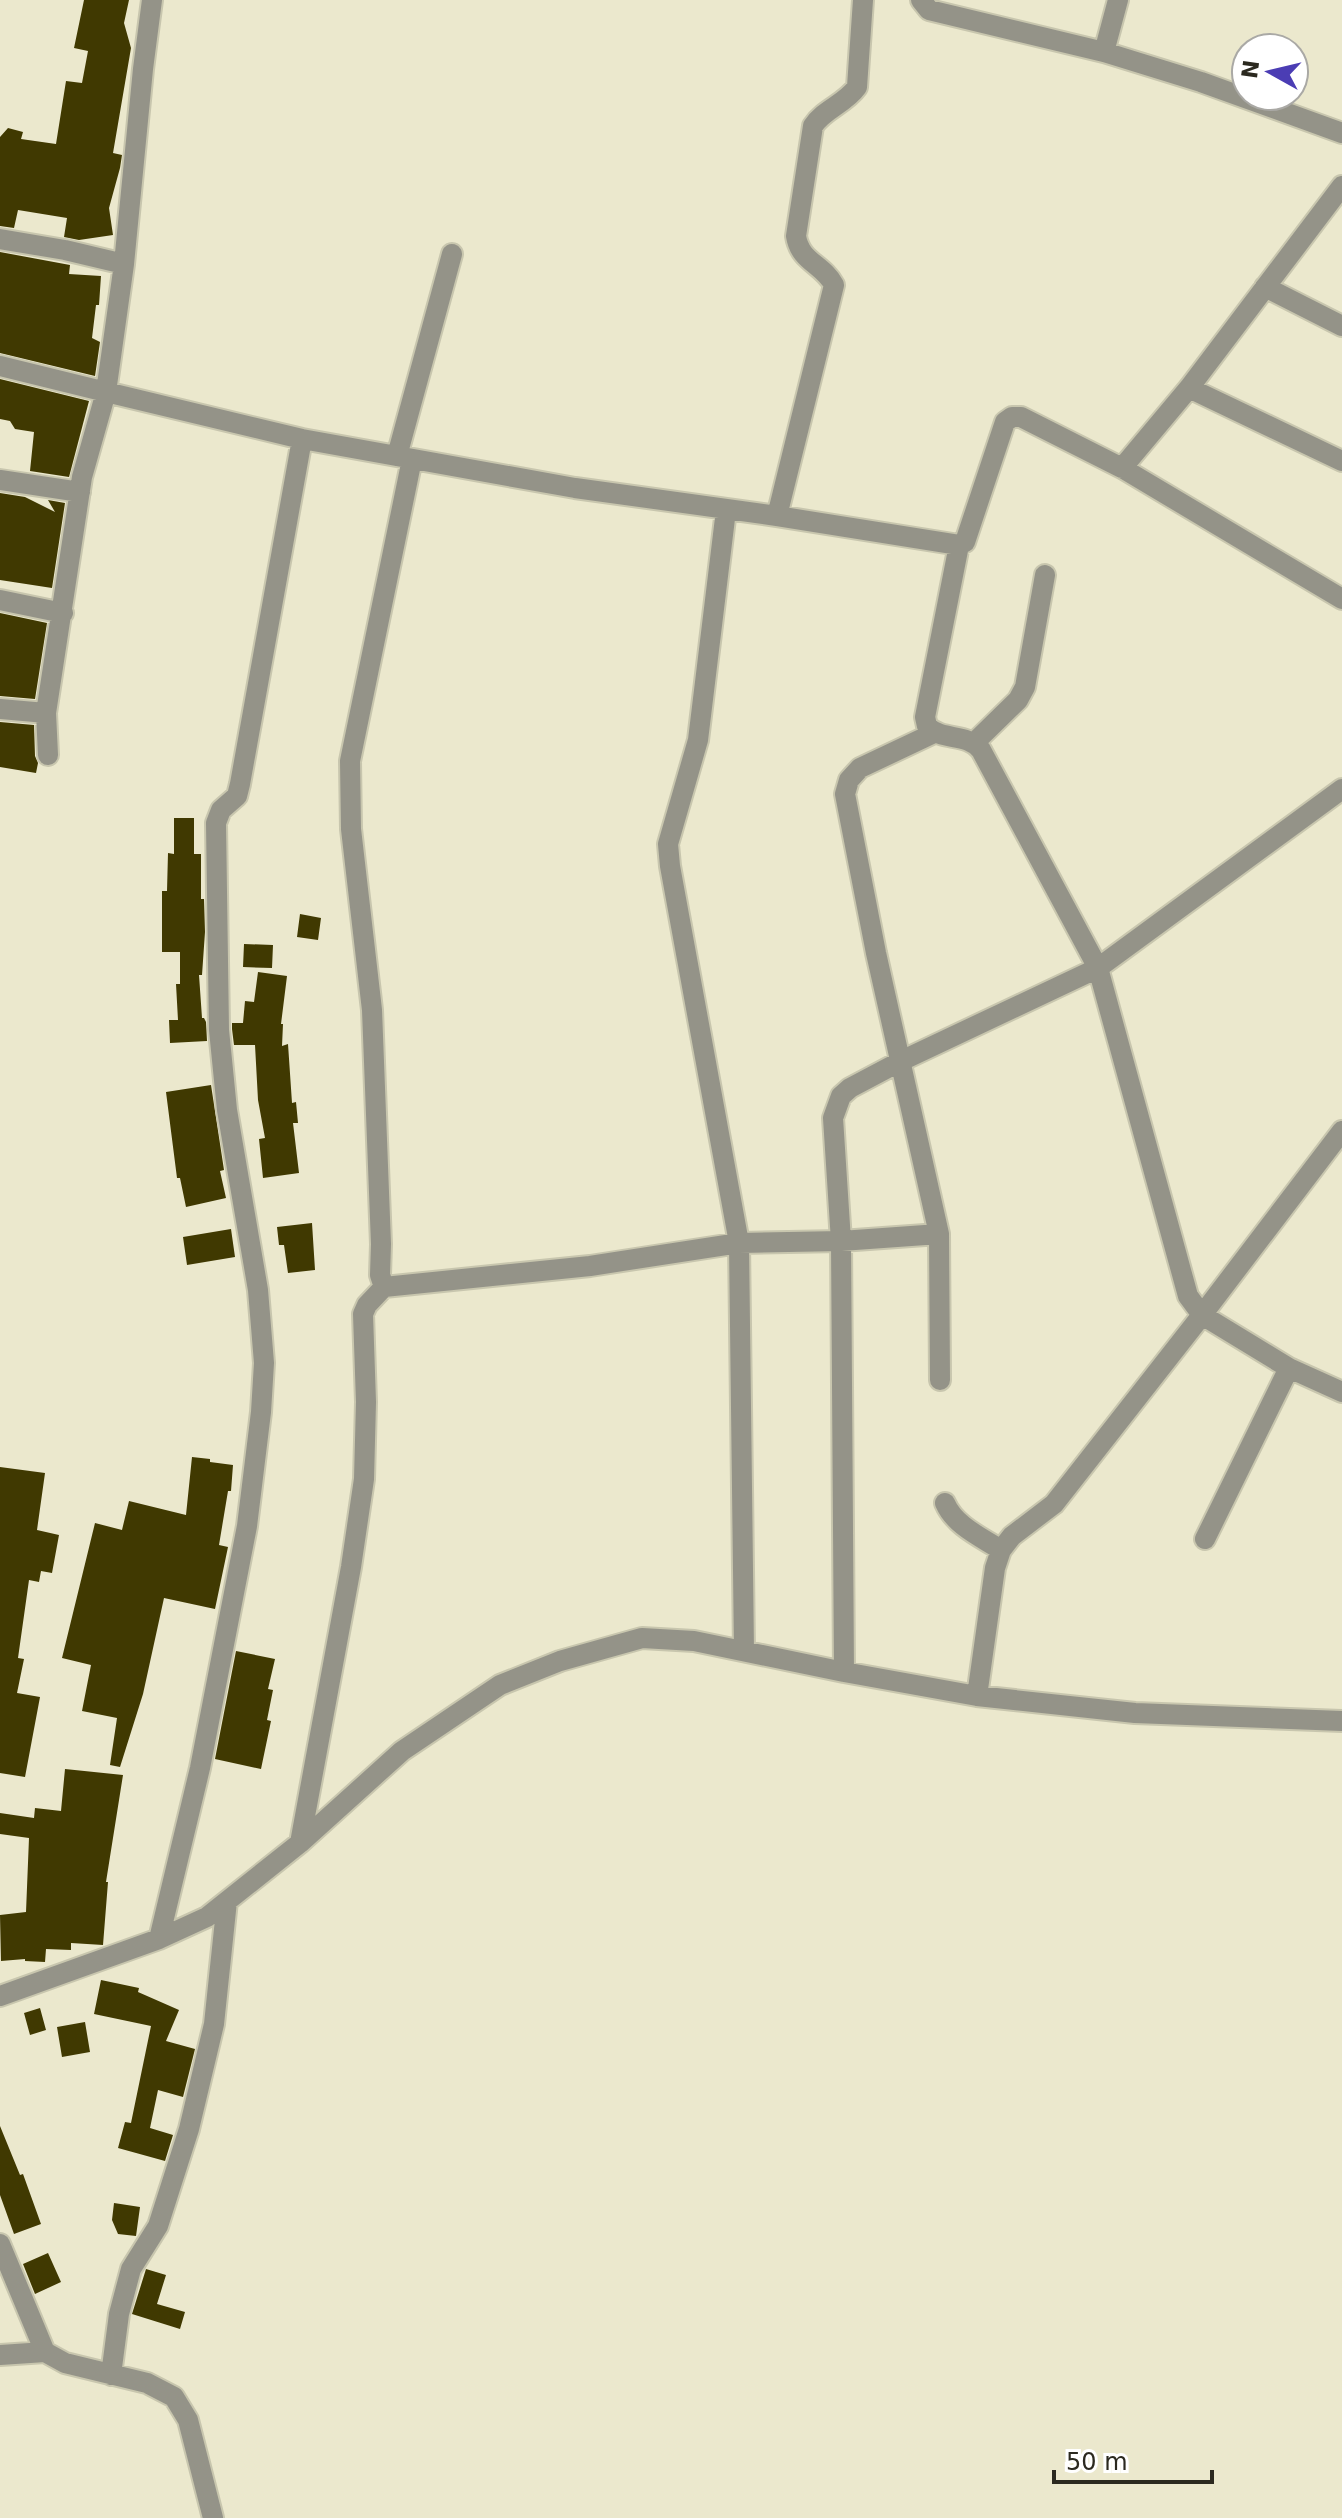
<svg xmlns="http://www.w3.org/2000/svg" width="1342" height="2518" font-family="'DejaVu Sans',sans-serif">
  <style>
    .building { fill: #403901 }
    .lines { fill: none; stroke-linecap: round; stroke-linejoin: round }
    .minor-casing { stroke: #c8c6ae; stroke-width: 24 }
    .minor { stroke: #949388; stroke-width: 20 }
  </style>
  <rect width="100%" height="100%" fill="#ebe8cd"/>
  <path class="building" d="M84,0H129L124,23L131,48L113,153L122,155L120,168L109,208L113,235L79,240L64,237L67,218L18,210L14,228L0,226V137L8,128L23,132L21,139L56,144L66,81L82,83L88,51L74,48Z
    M0,252L70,265L69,274L101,276L99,305H96L92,338L100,342L95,376L0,353Z
    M0,379L89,401L69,477L30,471L34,432L15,429L10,421L0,419Z
    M0,493L25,497L55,512L48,500L65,503L52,588L0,580Z
    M0,613L47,623L35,699L0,696Z
    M0,722L34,725L35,756L38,763L36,773L0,767Z
    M174,818H194V854H201V899H204L205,932L202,975H199L202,1018H204L206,1022L207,1041L170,1043L169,1020H178L176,984H180V952H162V891H167L168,853L174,854Z
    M300,914L321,918L318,940L297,937Z
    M244,944L273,945L272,968L243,967Z
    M258,972L287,976L281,1024H283L282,1046L288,1044L292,1103L296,1102L298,1123H293L299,1173L263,1178L259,1139L265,1138L258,1100L255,1045H234L232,1029V1023H243L245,1001L254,1002Z
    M211,1085L224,1170L220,1171L226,1198L186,1207L180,1178H177L166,1092Z
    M312,1223L315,1270L288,1273L284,1245H279L277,1227Z
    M231,1229L235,1257L187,1265L183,1237Z
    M192,1457L210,1459V1462L233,1465L231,1491H228L219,1545L228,1547L215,1609L164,1598L143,1694L120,1767L110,1765L117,1718L82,1711L91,1665L62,1658L95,1523L122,1530L129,1501L186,1515Z
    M0,1467L45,1473L37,1530L59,1535L52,1573L41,1571L39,1582L29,1580L18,1658L24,1659L17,1693L40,1697L25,1777L0,1773Z
    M236,1651L275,1659L268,1689L273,1690L267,1720L271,1721L261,1769L215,1759Z
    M65,1769L123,1775L106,1882H108L103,1945L71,1943V1950L46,1949L45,1962L25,1961V1959L1,1961L0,1915L26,1912L29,1838L0,1834V1813L34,1818L35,1808L61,1811Z
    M101,1980L139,1988L138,1992L179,2010L166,2041L195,2049L183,2097L158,2090L150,2128L173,2135L165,2161L118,2148L125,2122L131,2123L151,2026L94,2014Z
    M40,2008L46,2030L30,2035L24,2013Z
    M85,2022L90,2052L62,2057L57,2027Z
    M0,2126L20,2175L23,2174L41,2224L14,2234L0,2195Z
    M114,2203L140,2207L136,2236L118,2234L112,2220Z
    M48,2253L61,2282L35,2294L23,2264Z
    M146,2269L166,2275L157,2304L185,2312L180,2329L132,2314Z"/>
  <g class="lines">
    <defs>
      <path id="minor" d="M152,0L143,69L124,264L106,392L302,439L575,488L777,516L959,545L965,542L1005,422L1012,417H1021L1122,468L1342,599
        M921,0L929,10L1104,52L1201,82L1342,133
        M1104,52L1118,0
        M0,239L65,250L124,264
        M1265,287L1342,326
        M0,366L106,392L82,477L46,713L48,755
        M1189,388L1342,461
        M397,456L452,254
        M412,459L350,761L351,829L372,1010L381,1244L380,1275L384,1287L590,1266L739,1243L841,1241L939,1234
        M1122,468L1189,388L1342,186
        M0,480L80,492
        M726,510L698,740L668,844L670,866L739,1243L744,1651
        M777,516L834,285C823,264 800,262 796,236L813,126C824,109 845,104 857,87L863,0
        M959,545L925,717L927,726C943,742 966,732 981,750L1098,968L1188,1296L1202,1315L1289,1368L1342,1392
        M0,600L63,613
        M0,709L46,713
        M934,733L860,768L849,780L845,794L876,953L939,1234L940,1380
        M975,742L1018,700L1025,687L1045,575
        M945,1503C955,1526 981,1537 1001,1550
        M1205,1539L1289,1368
        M844,1672L841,1241L833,1118L841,1096L850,1088L901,1061L1098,968L1342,789
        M977,1696L995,1568L1001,1550L1012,1536L1054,1504L1202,1315L1342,1131
        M300,1843L351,1567L364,1479L366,1402L363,1314L367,1305L384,1287
        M159,1939L200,1768L247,1526L261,1412L264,1363L258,1290L227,1110L219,1030L216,823L221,810L237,796L240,784L302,439
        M0,1996L159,1939L207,1917L300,1843L402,1751L500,1685L560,1661L642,1638L694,1641L844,1672L977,1696L1135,1713L1342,1721
        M0,2244L45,2352L65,2363L147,2383L174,2397L188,2420L213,2518
        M0,2355L45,2352
        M111,2375L119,2314L131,2269L158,2226L189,2129L214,2024L227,1901"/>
    </defs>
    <use href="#minor" class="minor-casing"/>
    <use href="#minor" class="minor"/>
  </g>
  <g transform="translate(1270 72) rotate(278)"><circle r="38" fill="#ffffff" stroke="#aaa9a5" stroke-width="2"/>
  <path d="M0-6L14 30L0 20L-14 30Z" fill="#4b3db4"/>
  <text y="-12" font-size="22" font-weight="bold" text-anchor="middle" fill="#2b291f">N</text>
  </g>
  <path d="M1054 2470v12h158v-12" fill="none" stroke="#2b291f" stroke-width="4"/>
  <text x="1066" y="2470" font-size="24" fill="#2b291f" stroke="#ffffff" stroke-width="6" paint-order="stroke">50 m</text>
</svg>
